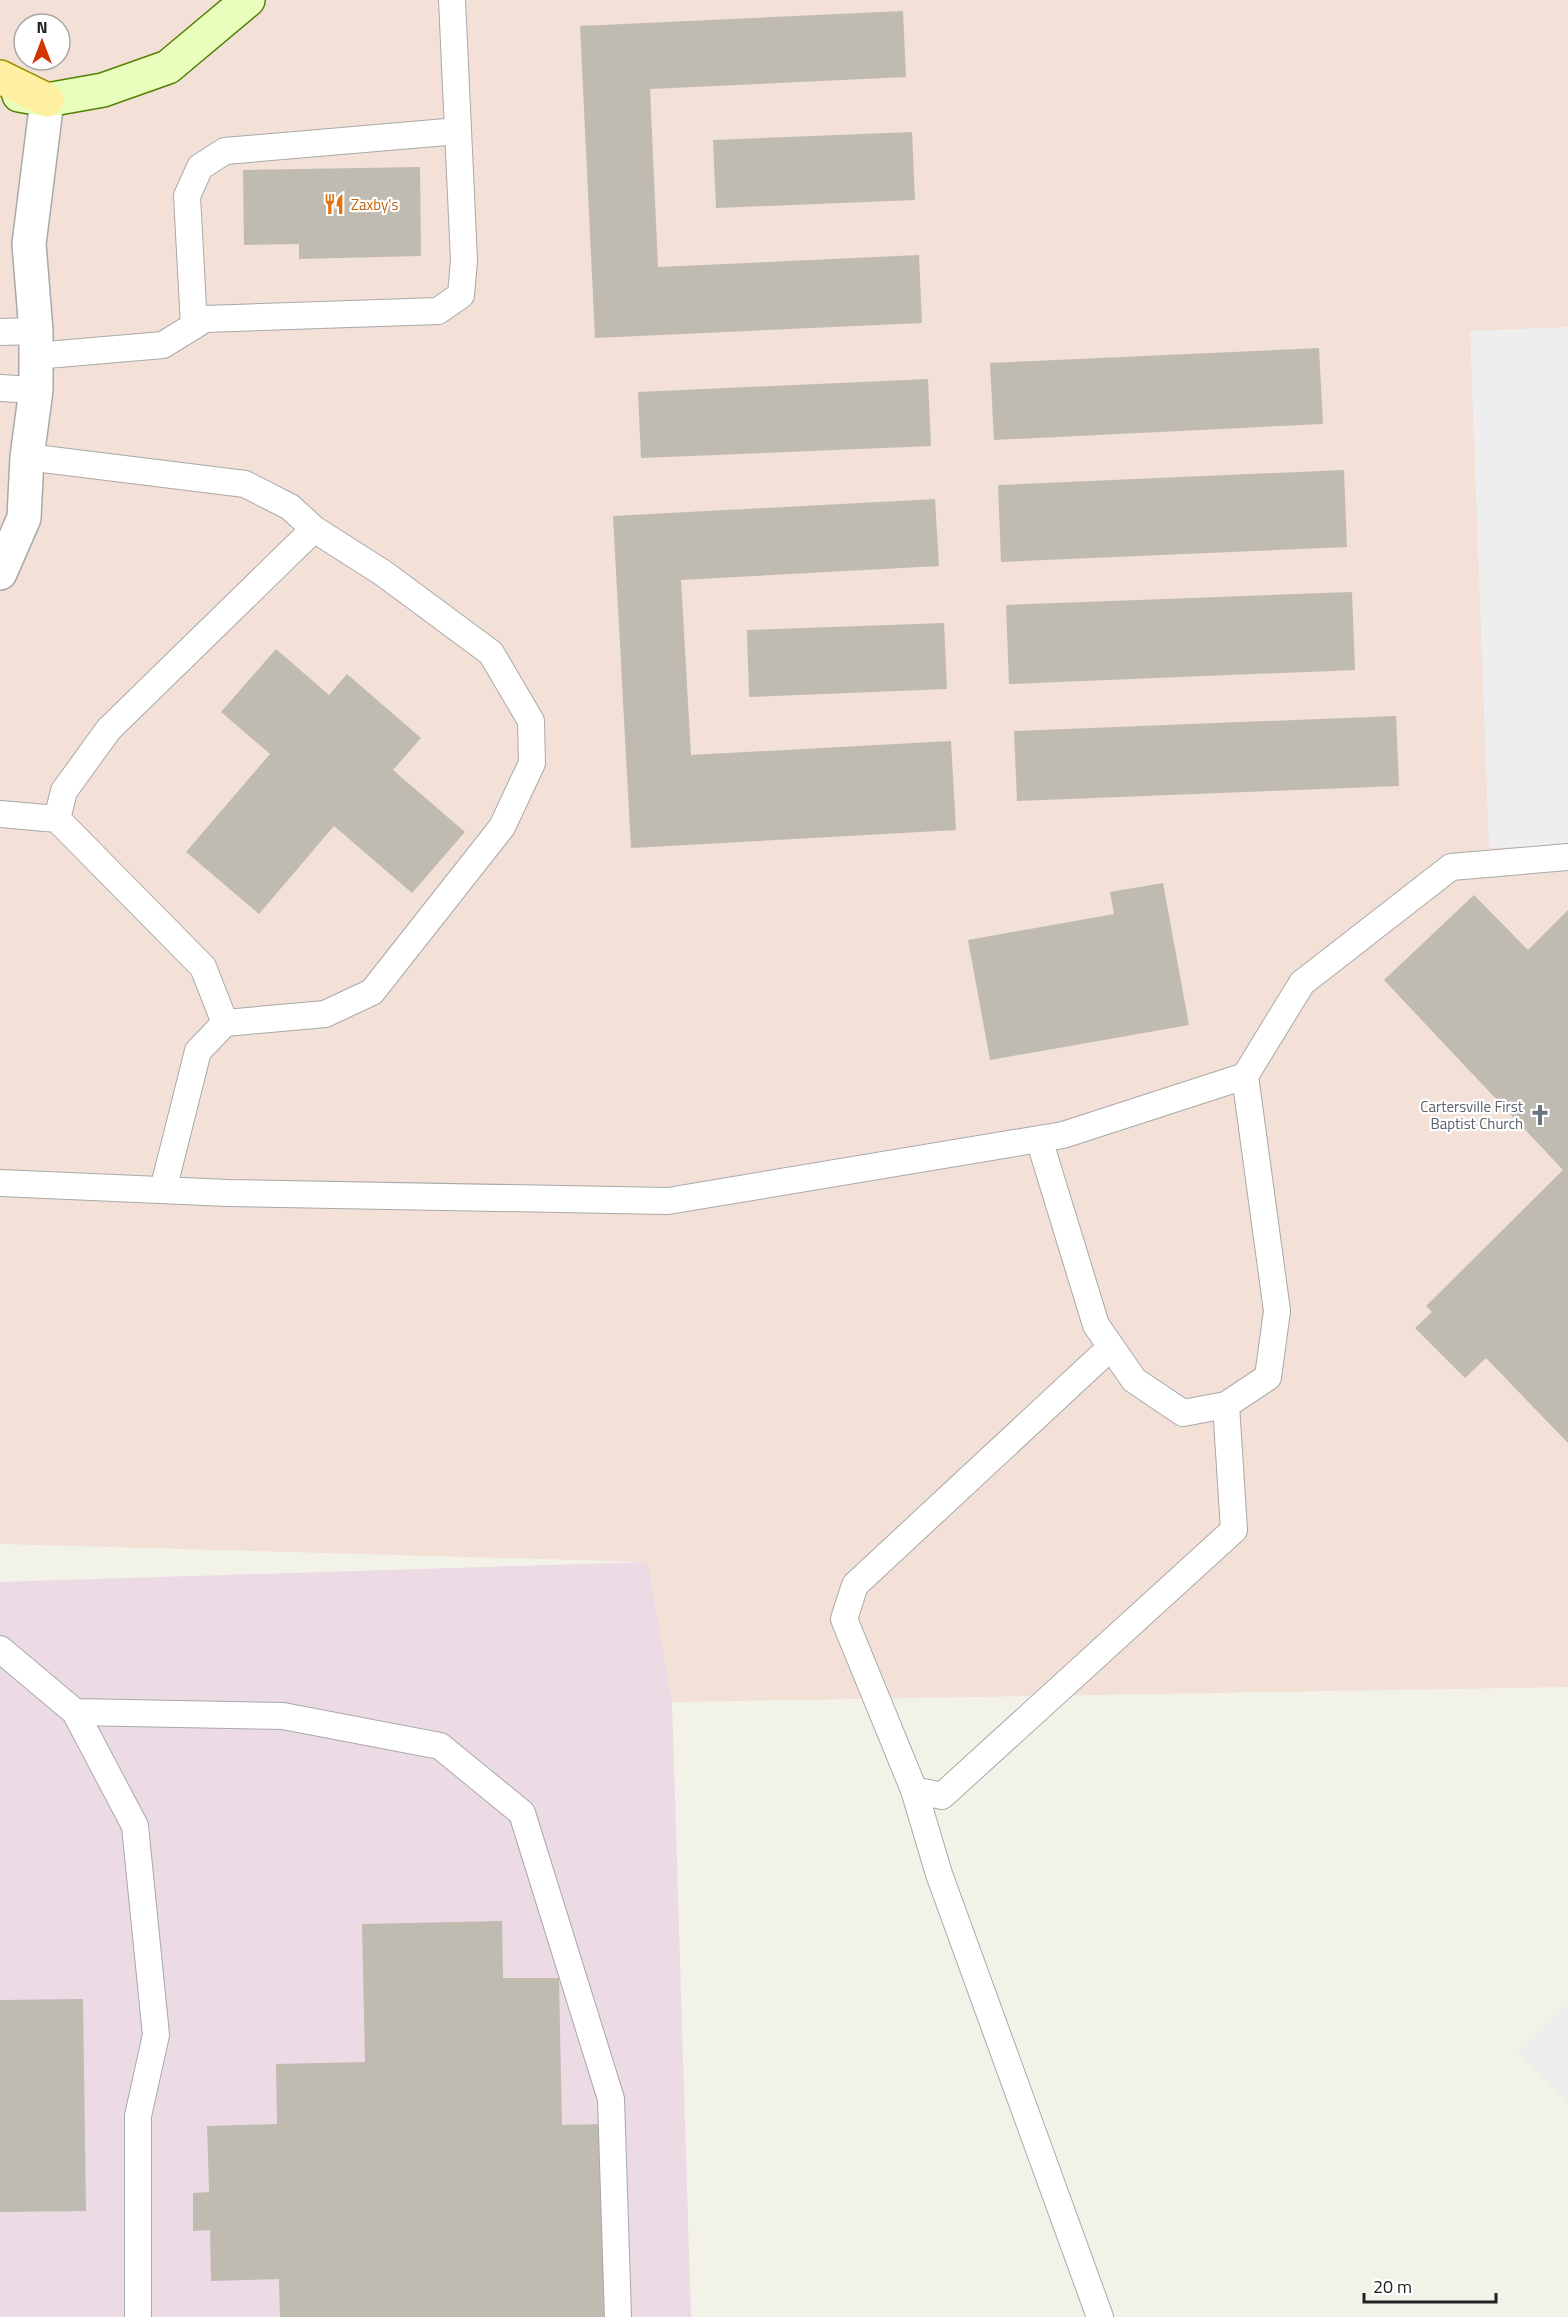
<svg xmlns="http://www.w3.org/2000/svg" width="1568" height="2317" font-family="'Titillium Web',sans-serif">
  <style>
    .commercial { fill: #f3e0d7; fill-rule: evenodd }
    .industrial { fill: #ecdae4 }
    .parking { fill: #eee }
    .building { fill: #c0bbb1 }
    .lines { fill: none; stroke-linecap: round; stroke-linejoin: round }
    .lane-casing { stroke: #a9a9a9; stroke-width: 28 }
    .street-casing { stroke: #a9a9a9; stroke-width: 36 }
    .secondary-casing { stroke: #528200; stroke-width: 36 }
    .primary-casing { stroke: #a09400; stroke-width: 36 }
    .lane { stroke: #fff; stroke-width: 26 }
    .street { stroke: #fff; stroke-width: 33 }
    .secondary { stroke: #e9fdbc; stroke-width: 33 }
    .primary { stroke: #ffefa1; stroke-width: 33 }
    .labels { text-anchor: middle; dominant-baseline: central; stroke-width: 4.5; stroke-linejoin: round; paint-order: stroke }
    .food-label { font-size: 15px; fill: #c56008; stroke: #fff; text-anchor: start }
    .worship-label { font-size: 15px; fill: #5b616d; stroke: #fff; text-anchor: end }
  </style>
  <rect width="100%" height="100%" fill="#f2f2e8"/>
  <path class="commercial" d="M0,0H1568V1687L672,1702L648,1562L0,1544ZM24,24H60V60H24Z"/>
  <path class="industrial" d="M648,1562L672,1702L691,2317H0V1582Z"/>
  <path class="parking" d="M1568,327V845L1489,848L1470,331Z
    M1568,2003V2104L1517,2052Z"/>
  <path class="building" d="M903,11L906,77L650,89L658,267L919,255L922,323L595,338L580,26Z
    M912,132L915,200L716,208L713,140Z
    M420,167L421,256L299,259V244L244,245L243,170Z
    M1319,348L1323,424L994,440L990,363Z
    M928,379L931,446L641,458L638,392Z
    M1344,470L1347,547L1001,562L998,485Z
    M935,499L939,566L681,580L691,755L951,741L956,830L631,848L613,516Z
    M1352,592L1355,670L1009,684L1006,605Z
    M944,623L947,689L749,697L747,630Z
    M276,649L329,695L347,674L421,738L393,770L465,832L412,893L334,826L259,914L186,852L270,754L221,712Z
    M1396,716L1399,786L1017,801L1014,731Z
    M1163,883L1189,1025L990,1060L968,940L1114,914L1110,892Z
    M1474,895L1528,950L1568,910V1443L1486,1358L1465,1378L1415,1328L1432,1312L1426,1306L1563,1170L1384,980Z
    M502,1921L503,1978H559L562,2125L608,2124L613,2317H280L279,2279L211,2281L210,2230L193,2231V2193L209,2192L207,2126L277,2124L276,2064L365,2062L362,1924Z
    M83,1999L86,2211L0,2212V2000Z"/>
  <g class="lines">
    <defs>
      <path id="lane" d="M194,326L187,196L200,167L225,151L458,131
        M0,332L36,331
        M35,356L163,345L205,319L438,311L461,295L464,260L452,0
        M0,388L36,390
        M27,457L245,484L290,507L314,529L383,573L491,653L531,721L532,763L502,827L372,992L325,1014L225,1023L198,1051L163,1190
        M0,814L57,819
        M225,1023L203,967L57,819L64,791L109,729L314,529
        M1039,1139L1096,1325L1134,1380L1183,1413L1226,1405L1268,1377L1277,1311L1245,1076
        M0,1183L228,1193L668,1201L1063,1135L1245,1076L1302,983L1451,867L1568,857
        M1111,1347L855,1585L844,1619L914,1790L942,1796L1234,1530L1226,1405
        M0,1649L75,1712L135,1826L156,2035L138,2116V2317
        M75,1712L283,1716L440,1746L522,1813L611,2099L618,2317
        M914,1790L939,1874L1100,2317"/>
      <path id="street" d="M0,573L24,518L27,457L36,390V331L29,244L47,100"/>
      <path id="secondary" d="M19,95L47,100L103,90L168,67L248,0"/>
      <path id="primary" d="M0,77L47,100"/>
    </defs>
    <use href="#lane" class="lane-casing"/>
    <use href="#street" class="street-casing"/>
    <use href="#secondary" class="secondary-casing"/>
    <use href="#primary" class="primary-casing"/>
    <use href="#lane" class="lane"/>
    <use href="#street" class="street"/>
    <use href="#secondary" class="secondary"/>
    <use href="#primary" class="primary"/>
  </g>
  <defs>
    <symbol id="restaurant-bare" viewBox="-9 -9 18 18"><path d="M-5-6h1v4h1v-4h1v4h1v-4h1v5L-1.5 .5V6h-2V.5L-5-1ZM5-6V6H3V1.5H1.5Q1.5-4 5-6Z" fill="#e8710a" stroke="#fff" stroke-width="2.5" paint-order="stroke"/></symbol>
    <symbol id="church-bare" viewBox="-9 -9 18 18"><path d="M-1.2-6h2.4v3.5h3.3v2.4h-3.3V6h-2.4V-.1h-3.3v-2.4h3.3Z" fill="#6b7280" stroke="#fff" stroke-width="2.5" paint-order="stroke"/></symbol>
  </defs>
  <g fill-rule="evenodd">
    <use href="#restaurant-bare" x="319" y="189" width="30" height="30"/>
    <use href="#church-bare" x="1525" y="1100" width="30" height="30"/>
  </g>
  <g class="labels">
    <g class="food-label">
      <text x="351" y="204">Zaxby's</text>
    </g>
    <g class="worship-label">
      <text x="1523" y="1106">Cartersville First<tspan x="1523" dy="17">Baptist Church</tspan></text>
    </g>
  </g>
  <g transform="translate(42 42)"><circle r="28" fill="#ffffff" stroke="#a7a7a7" stroke-width="1.5"/>
  <path d="M0-4.5L10 22L0 15L-10 22Z" fill="#d43600"/>
  <text y="-9" font-size="16" font-weight="bold" text-anchor="middle" fill="#222222">N</text>
  </g>
  <path d="M1364 2293v9h132v-9" fill="none" stroke="#222222" stroke-width="3"/>
  <text x="1373" y="2293" font-size="18" fill="#222222" stroke="#ffffff" stroke-width="4.5" paint-order="stroke">20 m</text>
</svg>
